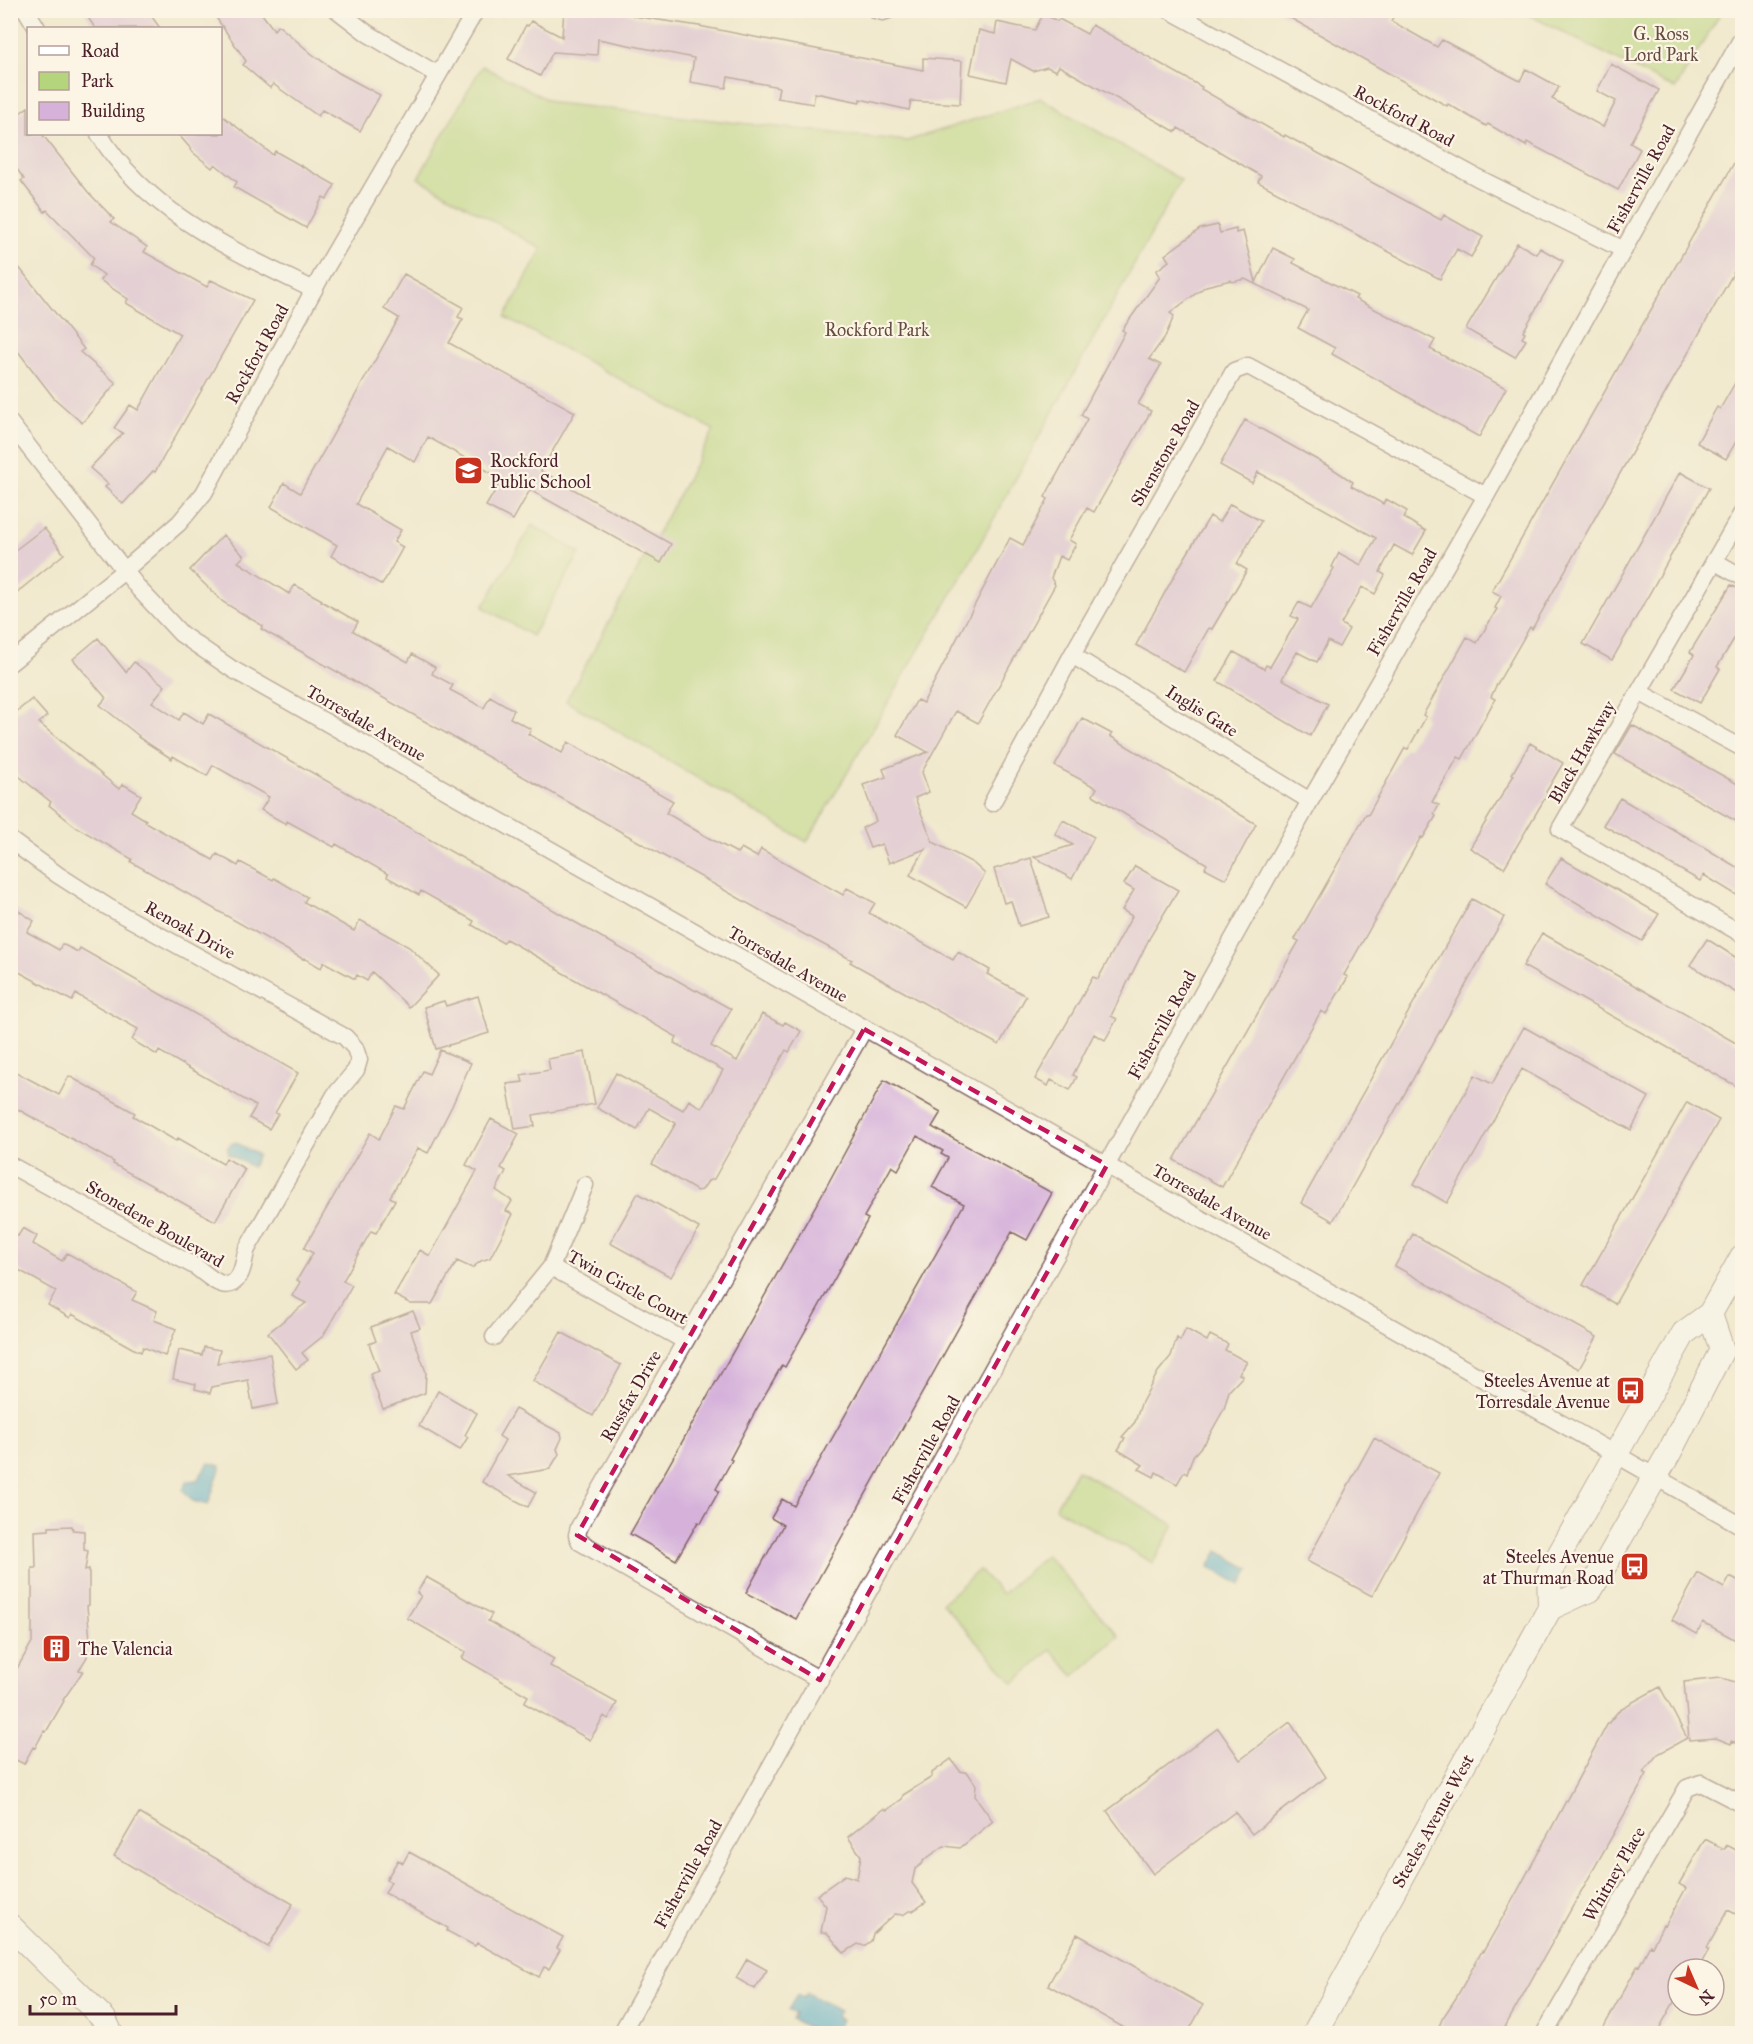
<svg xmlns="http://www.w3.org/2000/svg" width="1753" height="2044" font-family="'IM FELL Great Primer',serif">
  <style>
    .green { fill: #b5d57d; stroke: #807a54; stroke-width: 1.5 }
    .water { fill: #50a9cd; stroke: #4d647c; stroke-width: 1.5 }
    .building { fill: #d6b2db }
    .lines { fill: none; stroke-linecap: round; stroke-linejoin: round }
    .street-casing { stroke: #846664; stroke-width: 19 }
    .secondary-casing { stroke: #846664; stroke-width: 26 }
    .street { stroke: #fff; stroke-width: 16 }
    .secondary { stroke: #fff; stroke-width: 24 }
    .marked { fill: none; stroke: #c2185b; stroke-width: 4.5; stroke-dasharray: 12 8; stroke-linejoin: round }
    .labels { text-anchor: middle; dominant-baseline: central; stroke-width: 4.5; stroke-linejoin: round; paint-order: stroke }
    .park-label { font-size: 18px; fill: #654c40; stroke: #fcf5e5 }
    .street-label { font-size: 18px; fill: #4a1f2b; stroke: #fcf5e5 }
    .poi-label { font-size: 18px; fill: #4a1f2b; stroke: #fcf5e5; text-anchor: start }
  </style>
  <rect width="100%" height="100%" fill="#fcf5e5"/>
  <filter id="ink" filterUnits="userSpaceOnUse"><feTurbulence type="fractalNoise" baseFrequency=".0167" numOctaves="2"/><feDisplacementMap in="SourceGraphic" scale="12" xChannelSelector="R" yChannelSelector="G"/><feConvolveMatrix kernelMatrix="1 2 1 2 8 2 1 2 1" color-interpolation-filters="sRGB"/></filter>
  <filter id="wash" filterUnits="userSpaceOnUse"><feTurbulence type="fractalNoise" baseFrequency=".008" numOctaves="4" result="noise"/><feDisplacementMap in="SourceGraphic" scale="24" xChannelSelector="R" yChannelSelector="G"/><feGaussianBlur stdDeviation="1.35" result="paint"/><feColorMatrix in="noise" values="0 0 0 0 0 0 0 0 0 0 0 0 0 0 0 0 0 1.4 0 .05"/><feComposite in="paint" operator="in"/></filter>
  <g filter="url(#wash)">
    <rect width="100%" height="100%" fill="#f0e9cd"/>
    <path class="green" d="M1521,11H1722L1675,89Z
      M482,66L554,103L907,141L1041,98L1181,180L967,567L807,842L566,701L714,430L505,317L542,249L418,178Z
      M532,525L580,553L532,636L483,607Z
      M1077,1470L1174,1525L1153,1563L1055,1508Z
      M1046,1555L1119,1636L1074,1676L1051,1650L1014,1683L942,1603L979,1570L1002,1594Z"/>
    <path class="water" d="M235,1142L258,1155L252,1167L228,1154L229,1151L227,1149L231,1143L233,1144Z
      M209,1463L221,1466L208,1505L193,1501L183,1490L188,1481L197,1480Z
      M1218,1551L1250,1569L1241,1585L1209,1567Z
      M807,1993L840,2011L836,2017L841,2020L833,2033L827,2031L826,2033H818L792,2019L795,2014L788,2010L797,1995L803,1998Z"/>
    <g id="blocks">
      <path class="building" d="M83,10H147L160,28H95Z
        M211,10H259L274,30L278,25L312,54L339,73L380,95L360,131L322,110L318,116L273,84L270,88L243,65L246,61Z
        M564,10H617L633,14V16L699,26L923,70V58L962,61L960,104L911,101L909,110L860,99V102L815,93L813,104L777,98L779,87L728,77L726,88L690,82L694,58L598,39L597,55L553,52L540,76L508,59L526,25L528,26L531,21L562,37Z
        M1276,10H1397L1391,21L1437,47L1442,40L1520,81L1526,69L1559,87L1552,99L1603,127L1616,101L1597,91L1611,64L1659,90L1630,143L1640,149L1618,190L1527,142L1526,146L1488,124L1486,126L1448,104L1447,106Z
        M1043,14L1057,21L1059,19L1087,34L1092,25L1202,87L1201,89L1284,137L1285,135L1441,220L1444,215L1483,237L1471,257L1457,249L1440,279L1258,182L1261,176L1200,140L1178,128L1176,132L1059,66L1056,71L1047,67L1033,71L1011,59L1006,82L970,74L979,30L995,34L997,22L1035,30Z
        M10,99L20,113L28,107V134H42L88,192L114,219L111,222L147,247L144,252L207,287L211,280L253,300L155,472L153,471L123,504L105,487L108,484L90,468L123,433L114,428L130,405L138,410L180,334L126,303L128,299L100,280L104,275L90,265L94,258L47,210L45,212L21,181L24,179L10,159Z
        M220,114L273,155L275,151L335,185L327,199L323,197L306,228L234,187L237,182L215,164L212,168L190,150L191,149L178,134H220Z
        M1743,147V256L1532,629L1530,627L1496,686L1491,697L1495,699L1462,759L1458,757L1432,802L1439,805L1434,814L1436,816L1423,838L1421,837L1344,975L1348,977L1326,1014L1321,1011L1222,1187L1174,1160L1299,941L1295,939L1366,814L1368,815L1405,748L1408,749L1426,717L1423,715L1467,637L1477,643L1497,609L1495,608L1501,596L1492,591Z
        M1218,225L1220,233L1236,229V233L1243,231L1256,282L1273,248L1295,259L1293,263L1357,296L1355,299L1435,340L1430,349L1506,388L1479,437L1332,354L1335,348L1298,328L1308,310L1245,279L1232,282L1231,280L1206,286L1170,313L1174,316L1165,337L1149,359L1161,365L1138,404L1151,411L1094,512L1087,508L1069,540L1076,544L1067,560L1059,556L1051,578L1055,585L978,723L956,711L922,772L929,792L915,798L933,842L973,863L985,874L966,907L910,875L925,849L889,863L882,844L870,848L862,828L876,821L863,785L886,777L883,769L928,752L897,735L917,700L923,703L1010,538L1023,545L1048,499L1045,497L1087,419L1081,415L1125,332L1122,330L1160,277L1156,271L1169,261L1165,255L1200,229Z
        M1517,243L1536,254L1540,248L1563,261L1523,332L1525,333L1522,338L1526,340L1515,357L1466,329Z
        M10,256L84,349L80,352L116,383L82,423L54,398L10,341Z
        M404,274L463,307L458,317L463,319L449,343L575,412L541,471L671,544L661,563L530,490L513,520L486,506L502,479L428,437L415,462L388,446L356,504L401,530L394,542L403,547L382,585L331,556L337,545L271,507L284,483L300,493L399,318L384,309Z
        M1743,369V429L1726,459L1697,443L1717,407L1720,409Z
        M1245,420L1330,467L1353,482L1351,486L1383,504L1386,499L1407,511L1404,518L1426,531L1412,555L1394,545L1380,572L1385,575L1375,594L1362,587L1341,624L1349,629L1339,647L1328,641L1317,662L1297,652L1282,679L1328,704L1310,736L1217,681L1234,652L1264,669L1266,665L1270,667L1298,619L1291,616L1299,602L1311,608L1334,568L1332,567L1339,553L1361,565L1376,538L1258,472L1252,483L1220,465Z
        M1680,472L1709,488L1612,660L1583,644Z
        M1230,504L1261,521L1237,564L1247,570L1212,629L1209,628L1184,672L1136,645L1178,569L1210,516L1219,522Z
        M44,528L64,554L10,598V554Z
        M223,535L244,556L238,562L289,594L295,585L322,600L321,601L358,622L353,631L408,662L412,654L435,667L432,674L453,685L450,690L484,708L490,696L514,710L510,718L531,729L528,734L562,753L568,742L673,801L666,813L707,837L737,853L741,848L757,857L761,849L843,895L847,888L875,903L869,913L953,960L958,952L990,970L987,974L1026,996L999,1045L850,962L852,960L774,918L261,629L263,626L223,602L190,570Z
        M1731,585L1743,591V624L1717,667L1720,669L1700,703L1674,689L1694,655L1690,652Z
        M98,638L126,672L134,662L165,686L152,702L179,720L184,712L203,724L209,714L696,991L697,990L731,1009L711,1046L737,1061L762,1014L783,1025L785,1022L801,1031L789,1052L786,1050L714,1179L708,1181L702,1190L697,1191L652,1164L676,1123L649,1108L637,1130L597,1108L616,1073L683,1110L689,1100L702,1108L723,1070L674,1043L677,1037L556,969L557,968L506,939L503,943L472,925L474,921L421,891L419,895L387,877L388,874L336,844L334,847L287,821L286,824L261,810L269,797L213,765L207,776L173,756L172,759L138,737L139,736L100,705L106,698L73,659Z
        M32,699L47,716L39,723L119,789L123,784L141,795L131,811L146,820L145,822L213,860L217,854L238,866L240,862L273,880L274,878L307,897L304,902L354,931L360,920L409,947L439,975L409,1007L372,972L367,981L357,975L355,979L324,962L321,968L304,958L303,959L131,862L132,859L76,827L49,805L51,802L10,769V717Z
        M1082,718L1112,734L1110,736L1256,824L1226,879L1205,868L1207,864L1093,795L1097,788L1055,766Z
        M1632,725L1743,787V825L1615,754Z
        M1530,743L1563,763L1546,792L1548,793L1504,868L1470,848L1514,775L1512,774Z
        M1620,798L1684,836V835L1743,871V899L1704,875L1700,881L1603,825Z
        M1063,820L1094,837L1072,879L1034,857L1073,845L1055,834Z
        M1031,858L1049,917L1019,926L1011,901L1004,903L994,869Z
        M1561,858L1659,914L1642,941L1545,884Z
        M1135,866L1178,890L1150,937L1111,1016L1117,1019L1105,1040L1094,1034L1073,1075L1077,1077L1070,1090L1051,1080L1048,1086L1035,1079L1093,977L1098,979L1132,916L1122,910L1134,890L1124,884Z
        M1472,899L1504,917L1333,1221L1301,1203Z
        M10,905L34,921L27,932L59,950L62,944L78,952L80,948L298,1073L275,1113L278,1114L269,1129L249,1118L256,1106L159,1051L157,1055L132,1040L138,1029L76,994L72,1001L10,967Z
        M1542,933L1743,1047V1078L1738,1087L1523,966Z
        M1707,939L1743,962V997L1690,965Z
        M478,996L489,1033L436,1049L424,1007L444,1001L446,1006Z
        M1524,1027L1649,1097L1631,1130L1522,1069L1447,1203L1414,1184L1475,1075L1492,1084Z
        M440,1050L471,1063L452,1106L428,1153L418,1148L390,1197L395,1200L376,1233L371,1231L343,1281L352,1285L323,1336L302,1353L308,1360L296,1369L268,1333L306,1303L292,1296L300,1282L297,1280L313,1253L304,1248L370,1133L379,1139L396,1106L404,1109L423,1071L429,1074Z
        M585,1052L595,1104L533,1115L535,1126L515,1129L507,1084L523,1082L521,1075L550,1070L548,1059Z
        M10,1069L59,1095L69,1076L135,1113L133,1116L176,1141L178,1138L223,1164L226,1158L245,1169L215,1221L113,1164L114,1162L10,1105Z
        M884,1080L941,1112L932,1127L1052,1193L1027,1240L1012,1232L796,1619L746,1593L783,1525L771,1518L782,1499L794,1506L964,1204L932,1187L948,1158L941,1154L943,1151L917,1136L898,1170L892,1166L864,1217L868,1219L785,1367L782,1365L756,1410L730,1459L732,1460L716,1489L719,1491L701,1523L698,1522L676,1560L630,1534L825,1189Z
        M1687,1102L1719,1120L1615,1304L1583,1285Z
        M491,1119L519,1134L501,1168L506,1171L496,1190L512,1201L506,1211L513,1214L490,1258L481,1261L472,1268L457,1261L432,1304H411L394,1295L420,1250L430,1256L477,1171L466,1165Z
        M638,1193L699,1228L671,1277L610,1243Z
        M23,1228L37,1236L33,1244L62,1261L67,1253L137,1292L132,1300L157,1311L154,1320L176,1329L165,1356L143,1347L141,1352L132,1348L72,1314L70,1318L48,1305L56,1291L10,1265V1232L18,1236Z
        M1413,1234L1597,1337L1579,1369L1395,1266Z
        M413,1311L420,1328L411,1331L426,1372L425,1393L383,1409L370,1374L379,1371L369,1344L376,1341L371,1327Z
        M1186,1329L1207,1341L1210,1335L1228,1344L1225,1350L1247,1362L1239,1374L1243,1376L1229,1391L1224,1409L1206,1441L1193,1456L1187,1474L1184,1472L1177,1484L1156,1472L1154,1477L1139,1469L1143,1465L1118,1450L1125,1438L1122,1437L1135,1422L1141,1404L1158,1372L1171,1356L1177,1338L1180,1341Z
        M561,1332L621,1365L593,1416L533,1381Z
        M204,1347L220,1350L217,1363L270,1354L278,1404L253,1409L248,1380L212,1387L210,1393L195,1389L196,1384L173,1379L179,1350L202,1355Z
        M438,1391L477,1413L465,1435L468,1437L460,1450L419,1426Z
        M515,1409L561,1433L562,1438L557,1449L559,1454L550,1469L508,1476L536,1492L528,1507L482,1482L505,1440L499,1436Z
        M1374,1438L1439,1473L1372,1596L1307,1561Z
        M72,1526L73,1530L84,1531V1550L88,1551L85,1570L89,1569V1605L87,1606L90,1640H86L87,1657L79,1670L83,1671L63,1700L64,1701L46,1732L44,1731L35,1748L33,1747L24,1764L10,1757V1681L32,1642V1568H36L35,1531L49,1530V1527Z
        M1698,1573L1724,1588L1730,1577L1743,1584V1644L1703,1622L1697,1634L1672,1620Z
        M426,1577L492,1614L488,1621L554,1659L550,1666L617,1703L608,1719L604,1716L590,1740L524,1703L528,1696L462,1658L466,1652L407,1618L421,1596L417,1593Z
        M1721,1678L1743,1684V1746L1732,1741L1731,1744L1716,1738L1689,1740L1684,1682Z
        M1660,1687L1687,1738L1658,1754L1643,1772L1647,1774L1501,2034H1436L1442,2019L1456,1998L1482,1951L1483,1952L1517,1892L1607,1725L1620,1709Z
        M1290,1722L1326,1777L1252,1834L1235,1812L1153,1874L1107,1811L1218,1728L1240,1760Z
        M951,1759L960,1771L968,1773L976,1785L975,1796L993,1821L960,1848L944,1846L923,1861V1863L915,1869L912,1883L926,1902L913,1911H909L903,1915L895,1914L873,1934L871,1941L864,1946L858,1944L844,1953L827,1933L821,1932L826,1906L817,1895L845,1875L857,1879L861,1856L848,1837L883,1809L887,1810L902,1799L903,1795L932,1777V1773Z
        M139,1813L293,1904L268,1947L114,1856Z
        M1705,1839L1724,1849L1727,1845L1743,1854V1918L1728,1910L1707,1948L1709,1949L1698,1969H1678V1995L1656,2034H1600L1638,1965L1639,1966L1650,1945L1652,1946L1663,1925L1665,1926L1686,1888L1679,1884Z
        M409,1852L563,1937L557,1948L560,1950L549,1969L544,1967L539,1977L477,1943L475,1946L447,1931L448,1928L385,1893L391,1882L386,1880L398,1860L403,1863Z
        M1077,1934L1203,2005L1187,2034H1135L1048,1985Z
        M747,1959L767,1970L755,1989L736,1978Z"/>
    </g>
  </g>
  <g filter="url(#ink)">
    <use href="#blocks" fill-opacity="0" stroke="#846664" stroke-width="1.5"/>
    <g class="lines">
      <defs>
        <path id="street" d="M26,10L37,28
          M337,10L367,33L438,75
          M875,10L883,12L889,10
          M1169,10L1478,178L1624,250
          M99,134C147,213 234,251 314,290
          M10,423L139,589L181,634L232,669L1742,1526
          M1742,513L1560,829L1742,934
          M1714,561L1742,577
          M1072,655L1310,801
          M10,663L125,570L179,523L204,493L324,271L476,10
          M1639,692L1742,748
          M992,803L1072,655L1234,371L1248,366L1486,496
          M10,840L58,875L108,907L345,1037L355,1048L359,1060L356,1070L335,1095L247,1249C244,1257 244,1269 239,1276C226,1297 207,1274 196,1267L10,1165
          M551,1267L685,1341
          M494,1337L551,1267L585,1185
          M820,1680L580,1542L577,1535L579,1527L864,1029
          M621,2034L1310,801L1486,496L1742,38
          M1544,2034L1687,1788L1701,1783L1742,1804"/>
        <path id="secondary" d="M1550,1608L1591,1589L1669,1453L1722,1350L1710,1314
          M10,1926L104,2019L111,2034
          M1314,2034L1550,1608L1549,1573L1684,1333L1710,1314L1742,1257"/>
      </defs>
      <use href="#street" class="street-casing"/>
      <use href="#secondary" class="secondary-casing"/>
      <use href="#street" class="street"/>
      <use href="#secondary" class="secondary"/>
    </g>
  </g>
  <path d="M0 0H1753V2044H0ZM864,1029L1107,1165L820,1680L577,1535Z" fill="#f0e9cd" fill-opacity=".55" fill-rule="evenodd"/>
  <path class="marked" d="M864,1029L1107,1165L820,1680L577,1535Z"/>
  <defs>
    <symbol id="school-square" viewBox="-11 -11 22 22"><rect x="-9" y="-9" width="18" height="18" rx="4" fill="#c8321e" stroke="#fcf5e5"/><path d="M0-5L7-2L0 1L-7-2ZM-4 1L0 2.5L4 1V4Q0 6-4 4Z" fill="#fff"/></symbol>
    <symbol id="bus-square" viewBox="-11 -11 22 22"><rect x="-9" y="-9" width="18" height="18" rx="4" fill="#c8321e" stroke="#fcf5e5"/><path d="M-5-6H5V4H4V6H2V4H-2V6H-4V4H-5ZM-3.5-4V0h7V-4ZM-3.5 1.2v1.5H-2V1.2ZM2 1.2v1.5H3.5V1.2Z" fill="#fff"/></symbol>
    <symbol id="building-square" viewBox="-11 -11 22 22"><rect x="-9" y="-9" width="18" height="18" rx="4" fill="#c8321e" stroke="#fcf5e5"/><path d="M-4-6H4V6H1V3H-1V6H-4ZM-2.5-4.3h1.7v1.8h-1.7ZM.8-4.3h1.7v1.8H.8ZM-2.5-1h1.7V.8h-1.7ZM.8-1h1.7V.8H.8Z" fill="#fff"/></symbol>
  </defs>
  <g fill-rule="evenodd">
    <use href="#school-square" x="452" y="454" width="33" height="33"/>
    <use href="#bus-square" x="1614" y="1374" width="33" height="33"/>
    <use href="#bus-square" x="1618" y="1550" width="33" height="33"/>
    <use href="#building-square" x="40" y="1632" width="33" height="33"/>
  </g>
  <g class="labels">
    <g class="park-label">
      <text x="1661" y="34">G. Ross<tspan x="1661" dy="21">Lord Park</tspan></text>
      <text x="877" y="330">Rockford Park</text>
    </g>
    <g class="street-label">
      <text transform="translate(1404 116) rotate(28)">Rockford Road</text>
      <text transform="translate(1641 179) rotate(-61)">Fisherville Road</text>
      <text transform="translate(257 354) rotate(-61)">Rockford Road</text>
      <text transform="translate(1165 453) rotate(-60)">Shenstone Road</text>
      <text transform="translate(1402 602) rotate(-60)">Fisherville Road</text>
      <text transform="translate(1202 711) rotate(32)">Inglis Gate</text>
      <text transform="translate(366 723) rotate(30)">Torresdale Avenue</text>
      <text transform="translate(1582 752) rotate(-60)">Black Hawkway</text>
      <text transform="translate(190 930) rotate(29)">Renoak Drive</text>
      <text transform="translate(788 964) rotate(30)">Torresdale Avenue</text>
      <text transform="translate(1162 1025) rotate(-61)">Fisherville Road</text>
      <text transform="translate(1212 1202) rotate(30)">Torresdale Avenue</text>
      <text transform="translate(155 1224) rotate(30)">Stonedene Boulevard</text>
      <text transform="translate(628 1287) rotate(29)">Twin Circle Court</text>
      <text transform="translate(631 1396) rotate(-60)">Russfax Drive</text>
      <text transform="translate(926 1450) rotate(-61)">Fisherville Road</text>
      <text transform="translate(1433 1821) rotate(-61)">Steeles Avenue West</text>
      <text transform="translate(688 1874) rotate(-61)">Fisherville Road</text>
      <text transform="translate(1614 1874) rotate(-60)">Whitney Place</text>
    </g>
    <g class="poi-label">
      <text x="490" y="461">Rockford<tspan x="490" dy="21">Public School</tspan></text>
      <text x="1610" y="1381" text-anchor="end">Steeles Avenue at<tspan x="1610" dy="21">Torresdale Avenue</tspan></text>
      <text x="1614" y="1557" text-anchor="end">Steeles Avenue<tspan x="1614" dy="21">at Thurman Road</tspan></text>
      <text x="78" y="1649">The Valencia</text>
    </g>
  </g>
  <rect width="1753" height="2044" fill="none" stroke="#fcf5e5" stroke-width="36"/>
  <rect x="27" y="27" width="195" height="108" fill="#fcf5e5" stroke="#b59f9b" stroke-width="1.5"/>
  <rect x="39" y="46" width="30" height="9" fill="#ffffff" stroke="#b59f9b" stroke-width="1.5"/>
  <text x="81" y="57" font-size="18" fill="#4a1f2b">Road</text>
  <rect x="39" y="72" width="30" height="18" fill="#b5d57d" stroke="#b59f9b" stroke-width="1.5"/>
  <text x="81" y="87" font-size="18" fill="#4a1f2b">Park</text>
  <rect x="39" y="102" width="30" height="18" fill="#d6b2db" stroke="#b59f9b" stroke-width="1.5"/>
  <text x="81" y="117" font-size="18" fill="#4a1f2b">Building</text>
  <g transform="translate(1696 1987) rotate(136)"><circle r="28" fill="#fcf5e5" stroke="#b59f9b" stroke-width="1.5"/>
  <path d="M0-4.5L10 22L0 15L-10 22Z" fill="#c8321e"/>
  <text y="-9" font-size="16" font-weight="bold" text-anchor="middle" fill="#4a1f2b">N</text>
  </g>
  <path d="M30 2005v9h146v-9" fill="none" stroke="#4a1f2b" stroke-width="3"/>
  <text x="39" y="2005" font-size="18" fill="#4a1f2b" stroke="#fcf5e5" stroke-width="4.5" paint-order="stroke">50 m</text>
</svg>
